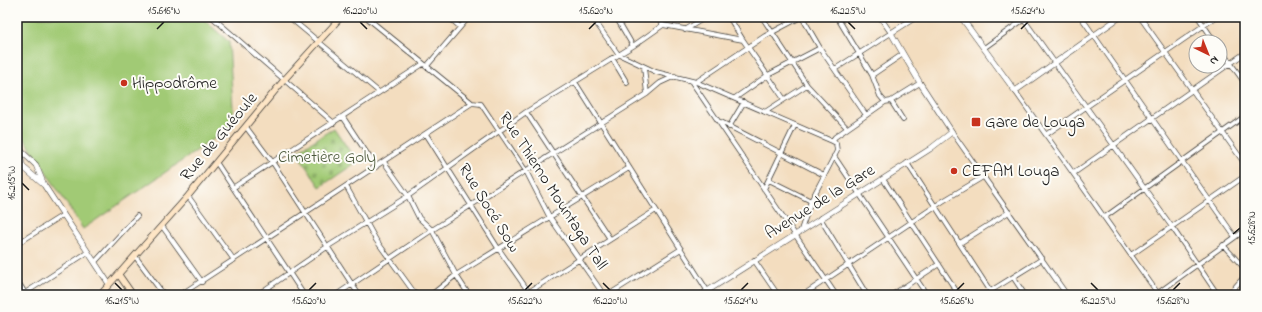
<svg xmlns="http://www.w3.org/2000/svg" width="1262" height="312" font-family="'Indie Flower',sans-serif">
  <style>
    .grass { fill: #a1ca75; stroke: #5e7348 }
    .cemetery { fill: url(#cemetery-stones); stroke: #5e7348 }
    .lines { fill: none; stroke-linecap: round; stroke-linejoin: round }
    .minor-casing { stroke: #3c3934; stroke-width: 5.5 }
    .tertiary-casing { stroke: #3c3934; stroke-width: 6 }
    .secondary-casing { stroke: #3c3934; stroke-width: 7 }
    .minor { stroke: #fff; stroke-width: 4 }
    .tertiary { stroke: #fff; stroke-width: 5 }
    .secondary { stroke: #fee5c5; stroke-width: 5.5 }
    .ticks { fill: none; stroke: #1c1c1c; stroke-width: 1.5 }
    .poi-dot { fill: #c8321e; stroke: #fdfcf7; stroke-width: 1.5 }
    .labels { text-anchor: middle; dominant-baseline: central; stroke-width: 4; stroke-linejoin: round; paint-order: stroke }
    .poi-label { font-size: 17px; fill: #1c1c1c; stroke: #fdfcf7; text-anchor: start }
    .street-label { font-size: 17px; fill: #1c1c1c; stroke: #fdfcf7 }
    .park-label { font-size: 17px; fill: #4b593b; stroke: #fdfcf7 }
    .neatline { fill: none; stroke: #1c1c1c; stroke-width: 1.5 }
    .ticks-label { font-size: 10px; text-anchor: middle; fill: #1c1c1c }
  </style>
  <defs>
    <pattern id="cemetery-stones" width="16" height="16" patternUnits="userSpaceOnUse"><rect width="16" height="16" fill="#a1ca75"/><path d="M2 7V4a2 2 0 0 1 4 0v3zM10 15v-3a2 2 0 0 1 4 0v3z" fill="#8aad65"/></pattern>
  </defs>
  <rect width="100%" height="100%" fill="#fdfcf7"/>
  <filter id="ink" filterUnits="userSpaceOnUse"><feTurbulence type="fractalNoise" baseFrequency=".025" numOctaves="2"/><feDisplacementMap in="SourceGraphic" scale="8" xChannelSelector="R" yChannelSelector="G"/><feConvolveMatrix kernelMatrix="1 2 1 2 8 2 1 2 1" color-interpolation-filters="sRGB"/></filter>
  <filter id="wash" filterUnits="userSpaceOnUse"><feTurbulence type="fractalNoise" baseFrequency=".012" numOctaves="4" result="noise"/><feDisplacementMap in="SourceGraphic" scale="16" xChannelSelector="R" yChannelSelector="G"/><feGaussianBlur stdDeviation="0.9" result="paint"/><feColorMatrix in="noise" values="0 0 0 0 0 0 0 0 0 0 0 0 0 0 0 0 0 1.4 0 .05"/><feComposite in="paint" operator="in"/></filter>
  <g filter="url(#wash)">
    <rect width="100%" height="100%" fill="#f3ddbf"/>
    <path class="grass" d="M17,17H201L229,42L234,125L83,229L17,127Z"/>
    <path class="cemetery" d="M334,128L357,162L320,187L296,152Z"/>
  </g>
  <g filter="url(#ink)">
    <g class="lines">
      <defs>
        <path id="minor" d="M212,17L334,123
          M289,17L379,92
          M366,17L472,103
          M449,17L460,27
          M592,17L618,54L656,72L696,82L832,141
          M616,17L633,46
          M657,17L663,25L743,40
          M729,17L743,40L784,99
          M762,17L807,85L847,128
          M802,17L820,48L866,115
          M837,17L872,75L903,54
          M1022,17L1172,227L1218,295
          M1081,17L1235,237
          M1140,17L1245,164
          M1198,17L1215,42
          M685,30L706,17
          M984,48L1027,17
          M1220,49L1245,83
          M612,58L627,83
          M426,67L469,17
          M644,67L647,94
          M835,69L891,33L880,17
          M872,75L880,96L885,102
          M691,81L836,295
          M575,82L710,295
          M696,82L765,36L801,17
          M1015,91L1159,295
          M735,98L768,75L820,48
          M891,101L903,120
          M526,112L610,239
          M765,112L807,85
          M343,117L376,167
          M721,122L824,175
          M246,127L273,163L359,295
          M729,127L744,102
          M952,132L1067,295
          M426,134L498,248L531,295
          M1047,134L1216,17
          M834,156L927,295
          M216,162L304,295
          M384,162L408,196L419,218L432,230L456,275L469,295
          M907,163L993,295
          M1074,173L1245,53
          M883,179L959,295
          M769,180L811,201
          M346,186L376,240L416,295
          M234,187L423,64
          M764,189L795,125
          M188,196L234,260
          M1105,217L1245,116
          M820,218L867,295
          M162,226L202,282
          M801,230L811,201L837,151L836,143L832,141L835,137L885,102L891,101L920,83
          M960,243L1009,212
          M17,244L63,215
          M1223,245L1245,269L1243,278L1228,295
          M1131,255L1245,176
          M135,256L164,295
          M754,260L778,295
          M95,262L137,216
          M1013,277L1025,295
          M17,280L26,295
          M25,293L88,252
          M1158,293L1245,230
          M180,295L472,103L481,104L526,171L549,216L604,295
          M257,295L327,247L408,196L526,112L633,46L663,25
          M336,295L432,230L647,94L660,83L675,76
          M431,295L456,275L629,168
          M524,295L656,210
          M608,295L681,249
          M803,295L943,201L983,177
          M892,295L939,264
          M984,295L1042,259"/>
        <path id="tertiary" d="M961,17L1015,91L1120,17
          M18,148L36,165L44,185L109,284
          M18,148L23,167L44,185
          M701,295L930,149L952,132L920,83L891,33L916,17"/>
        <path id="secondary" d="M119,275L133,295
          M100,295L188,196L284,80L341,17"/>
      </defs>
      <use href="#minor" class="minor-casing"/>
      <use href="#tertiary" class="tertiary-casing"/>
      <use href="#secondary" class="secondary-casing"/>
      <use href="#minor" class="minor"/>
      <use href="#tertiary" class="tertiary"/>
      <use href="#secondary" class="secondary"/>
    </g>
  </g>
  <path class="ticks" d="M360,22L367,29M848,22L855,29M157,29L164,22M589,29L596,22M1021,29L1028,22M22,183L29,190M1233,234L1240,228M115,283L122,290M603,283L610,290M1091,283L1098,290M309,290L316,283M525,290L532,283M741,290L748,283M957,290L964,283M1173,290L1180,283"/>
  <g class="poi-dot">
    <circle cx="124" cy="83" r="4"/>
    <rect x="971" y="117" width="10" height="10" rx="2"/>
    <circle cx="954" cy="171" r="4"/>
  </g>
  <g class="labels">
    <g class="poi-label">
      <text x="132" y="83">Hippodrôme</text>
      <text x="985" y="122">Gare de Louga</text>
      <text x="962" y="171">CEFAM Louga</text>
    </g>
    <g class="street-label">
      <text transform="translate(219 137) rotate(-50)">Rue de Guéoule</text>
      <text transform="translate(553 191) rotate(57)">Rue Thierno Mountaga Tall</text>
      <text transform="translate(820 202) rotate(-32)">Avenue de la Gare</text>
      <text transform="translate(489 208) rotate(58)">Rue Socé Sow</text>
    </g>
    <g class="park-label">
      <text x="327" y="157">Cimetière Goly</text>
    </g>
  </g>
  <rect width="1262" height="312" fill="none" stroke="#fdfcf7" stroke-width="44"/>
  <g transform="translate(1208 54) rotate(137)"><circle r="19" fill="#fdfcf7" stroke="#a3a29f"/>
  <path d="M0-3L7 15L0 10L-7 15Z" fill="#c8321e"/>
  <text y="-6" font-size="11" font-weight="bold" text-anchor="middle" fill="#1c1c1c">N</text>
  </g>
  <rect x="22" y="22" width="1218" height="268" class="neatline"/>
  <g class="ticks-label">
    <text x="164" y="14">15.616°N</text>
    <text x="360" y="14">16.220°W</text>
    <text x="596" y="14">15.620°N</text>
    <text x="848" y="14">16.225°W</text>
    <text x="1028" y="14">15.624°N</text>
    <text transform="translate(11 183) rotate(-90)" y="4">16.215°W</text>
    <text transform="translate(1251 228) rotate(-90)" y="4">15.628°N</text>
    <text x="122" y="304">16.215°W</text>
    <text x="309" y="304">15.620°N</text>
    <text x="525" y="304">15.622°N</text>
    <text x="610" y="304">16.220°W</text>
    <text x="741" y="304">15.624°N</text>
    <text x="957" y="304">15.626°N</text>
    <text x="1098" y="304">16.225°W</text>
    <text x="1173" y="304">15.628°N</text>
  </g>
</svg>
